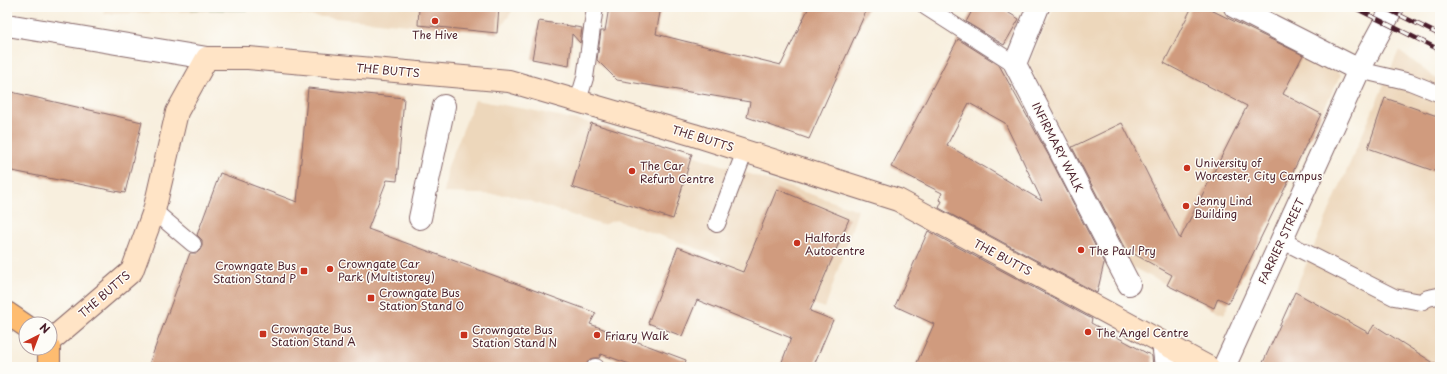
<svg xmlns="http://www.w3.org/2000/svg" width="1447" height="374" font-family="'Playpen Sans',sans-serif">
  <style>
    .built { fill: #edd7bb }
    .green { fill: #9adc93; stroke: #727e5f }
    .building { fill: #d09b7e; fill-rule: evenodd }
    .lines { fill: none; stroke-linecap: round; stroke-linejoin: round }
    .lane-casing { stroke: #87686a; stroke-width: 18 }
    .street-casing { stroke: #87686a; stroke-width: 24 }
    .secondary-casing { stroke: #87686a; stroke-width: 24 }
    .primary-casing { stroke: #87686a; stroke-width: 24 }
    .lane { stroke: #fff; stroke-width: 16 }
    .street { stroke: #fff; stroke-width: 22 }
    .secondary { stroke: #ffe4c6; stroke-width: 22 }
    .primary { stroke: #febc70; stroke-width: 22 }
    .rail-casing { stroke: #4a1f2b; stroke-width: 4.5 }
    .rail { stroke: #fdfcf7; stroke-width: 3; stroke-dasharray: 9; stroke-linecap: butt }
    .poi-dot { fill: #c8321e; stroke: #fdfcf7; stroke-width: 1.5 }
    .labels { text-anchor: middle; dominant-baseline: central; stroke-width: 3; stroke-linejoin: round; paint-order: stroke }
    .poi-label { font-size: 11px; fill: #4a1f2b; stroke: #fdfcf7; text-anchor: start }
    .street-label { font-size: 11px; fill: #4a1f2b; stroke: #fdfcf7 }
  </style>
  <rect width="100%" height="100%" fill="#fdfcf7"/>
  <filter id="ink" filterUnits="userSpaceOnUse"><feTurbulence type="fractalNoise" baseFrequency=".025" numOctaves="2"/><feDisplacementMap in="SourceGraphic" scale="8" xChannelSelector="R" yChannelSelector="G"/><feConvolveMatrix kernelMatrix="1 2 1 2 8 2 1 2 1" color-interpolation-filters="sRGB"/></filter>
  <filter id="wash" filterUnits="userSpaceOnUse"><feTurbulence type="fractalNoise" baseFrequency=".012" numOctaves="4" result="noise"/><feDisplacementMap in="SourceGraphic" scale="16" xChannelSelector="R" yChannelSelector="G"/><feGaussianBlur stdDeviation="0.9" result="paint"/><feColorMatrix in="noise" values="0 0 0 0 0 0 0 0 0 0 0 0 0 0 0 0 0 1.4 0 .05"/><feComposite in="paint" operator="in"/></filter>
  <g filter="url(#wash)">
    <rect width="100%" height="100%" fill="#f8efde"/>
    <path class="built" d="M104,7H515L497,33L247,10L104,14Z
      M1054,7H1237L1341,74L1224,314L1122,262L1029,63Z
      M1399,50L1440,82V367H1264L1262,366Z
      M475,100L531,110L591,123L692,155L858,210L825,308L720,269L721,257L616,220L602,225L511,195L444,193L448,166Z"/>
    <path class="green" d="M118,7H247V10L118,8Z"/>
    <g id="blocks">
      <path class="building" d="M419,7H499L497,33L418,25Z
        M609,7H661L656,34L781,65L809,7H868L809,139L747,117L750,102L617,80L597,60L601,31H605Z
        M974,7H999L1019,19L1004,45L966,22Z
        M1192,7H1205L1303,55L1283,94L1321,114L1229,303L1218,298L1214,308L1167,285L1172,275L1125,249L1072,147L1122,123L1180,239L1247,106L1164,63Z
        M539,21L582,28L580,43L572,34L569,66L532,59Z
        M958,39L999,65L1050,158L1104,263L1097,293L939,208L942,201L939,200L942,193L891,167ZM969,103L1005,123L1042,201L947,145Z
        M308,88L404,98L397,181L387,180L368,229L596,313L590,324L686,360L684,367H638L601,354L599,358H595L590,359L587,363L586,367H148L190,253H197L200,250L202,246V240L197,235L220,173L297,202Z
        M7,91L142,122L125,193L7,170Z
        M1385,98L1440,117V173L1368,148Z
        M591,123L692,154L673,219L572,187Z
        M777,189L849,219L810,311L833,320L813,367H780L791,338L697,300L682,336L648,323L678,247L743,272Z
        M928,231L1092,319L1091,323L1152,356L1153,367H915L934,324L895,306Z
        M1295,292L1369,333L1374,325L1440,367H1261Z"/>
    </g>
  </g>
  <g filter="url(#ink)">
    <use href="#blocks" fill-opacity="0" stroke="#87686a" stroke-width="1"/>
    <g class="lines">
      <defs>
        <path id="lane" d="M926,7L1015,64
          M1359,70L1410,82L1440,94
          M578,101L585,78L595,7
          M154,211L193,244
          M717,224L745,151
          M1281,240L1394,297L1421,302L1428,298L1438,296L1440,297
          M595,367H596"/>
        <path id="street" d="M1038,7L1015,64L1129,284
          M1235,7L1359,70
          M7,25L207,58
          M420,218L444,106
          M1163,343L1166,367
          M1224,367L1359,70L1393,7"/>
        <path id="secondary" d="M50,341L132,271L154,211L177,112L207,58H248L509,81L694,135L898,200L1208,367"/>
        <path id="primary" d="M7,313L26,326
          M49,348V367"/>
      </defs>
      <use href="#lane" class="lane-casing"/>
      <use href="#street" class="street-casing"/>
      <use href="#secondary" class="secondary-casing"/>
      <use href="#primary" class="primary-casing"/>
      <use href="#lane" class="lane"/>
      <use href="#street" class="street"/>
      <use href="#secondary" class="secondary"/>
      <use href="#primary" class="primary"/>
      <defs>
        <path id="rail" d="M1353,7L1440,50
          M1383,7L1440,35"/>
      </defs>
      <use href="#rail" class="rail-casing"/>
      <use href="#rail" class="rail"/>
    </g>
  </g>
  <g class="poi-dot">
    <circle cx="435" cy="21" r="4"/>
    <circle cx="1187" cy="168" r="4"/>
    <circle cx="632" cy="171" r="4"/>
    <circle cx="1186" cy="206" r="4"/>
    <circle cx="797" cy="243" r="4"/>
    <circle cx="1081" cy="250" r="4"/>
    <circle cx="330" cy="269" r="4"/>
    <rect x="300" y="267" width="8" height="8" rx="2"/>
    <rect x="367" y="294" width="8" height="8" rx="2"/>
    <circle cx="1088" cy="332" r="4"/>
    <rect x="259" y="330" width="8" height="8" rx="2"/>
    <rect x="460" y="331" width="8" height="8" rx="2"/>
    <circle cx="597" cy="335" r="4"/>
  </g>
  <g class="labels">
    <g class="poi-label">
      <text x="435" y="34" text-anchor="middle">The Hive</text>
      <text x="1195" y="162">University of<tspan x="1195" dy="13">Worcester, City Campus</tspan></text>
      <text x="640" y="165">The Car<tspan x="640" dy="13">Refurb Centre</tspan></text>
      <text x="1194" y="200">Jenny Lind<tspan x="1194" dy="13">Building</tspan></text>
      <text x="805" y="237">Halfords<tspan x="805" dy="13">Autocentre</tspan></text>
      <text x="1089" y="250">The Paul Pry</text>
      <text x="338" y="263">Crowngate Car<tspan x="338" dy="13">Park (Multistorey)</tspan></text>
      <text x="296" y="265" text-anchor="end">Crowngate Bus<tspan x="296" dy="13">Station Stand P</tspan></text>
      <text x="379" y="292">Crowngate Bus<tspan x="379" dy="13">Station Stand O</tspan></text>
      <text x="271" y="328">Crowngate Bus<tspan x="271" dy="13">Station Stand A</tspan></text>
      <text x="472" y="329">Crowngate Bus<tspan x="472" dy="13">Station Stand N</tspan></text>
      <text x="1096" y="332">The Angel Centre</text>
      <text x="605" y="335">Friary Walk</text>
    </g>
    <g class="street-label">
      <text transform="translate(388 70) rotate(5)">THE BUTTS</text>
      <text transform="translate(703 138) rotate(17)">THE BUTTS</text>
      <text transform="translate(1058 147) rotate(63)">INFIRMARY WALK</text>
      <text transform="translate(1281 241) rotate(-65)">FARRIER STREET</text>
      <text transform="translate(1003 257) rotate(28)">THE BUTTS</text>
      <text transform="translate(104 294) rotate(-41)">THE BUTTS</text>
    </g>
  </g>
  <rect width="1447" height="374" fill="none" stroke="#fdfcf7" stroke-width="24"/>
  <g transform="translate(38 336) rotate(42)"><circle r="19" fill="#fdfcf7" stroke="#b5a4a5"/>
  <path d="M0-3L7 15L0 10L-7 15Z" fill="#c8321e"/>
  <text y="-6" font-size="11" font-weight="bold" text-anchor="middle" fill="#4a1f2b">N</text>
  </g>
</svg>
